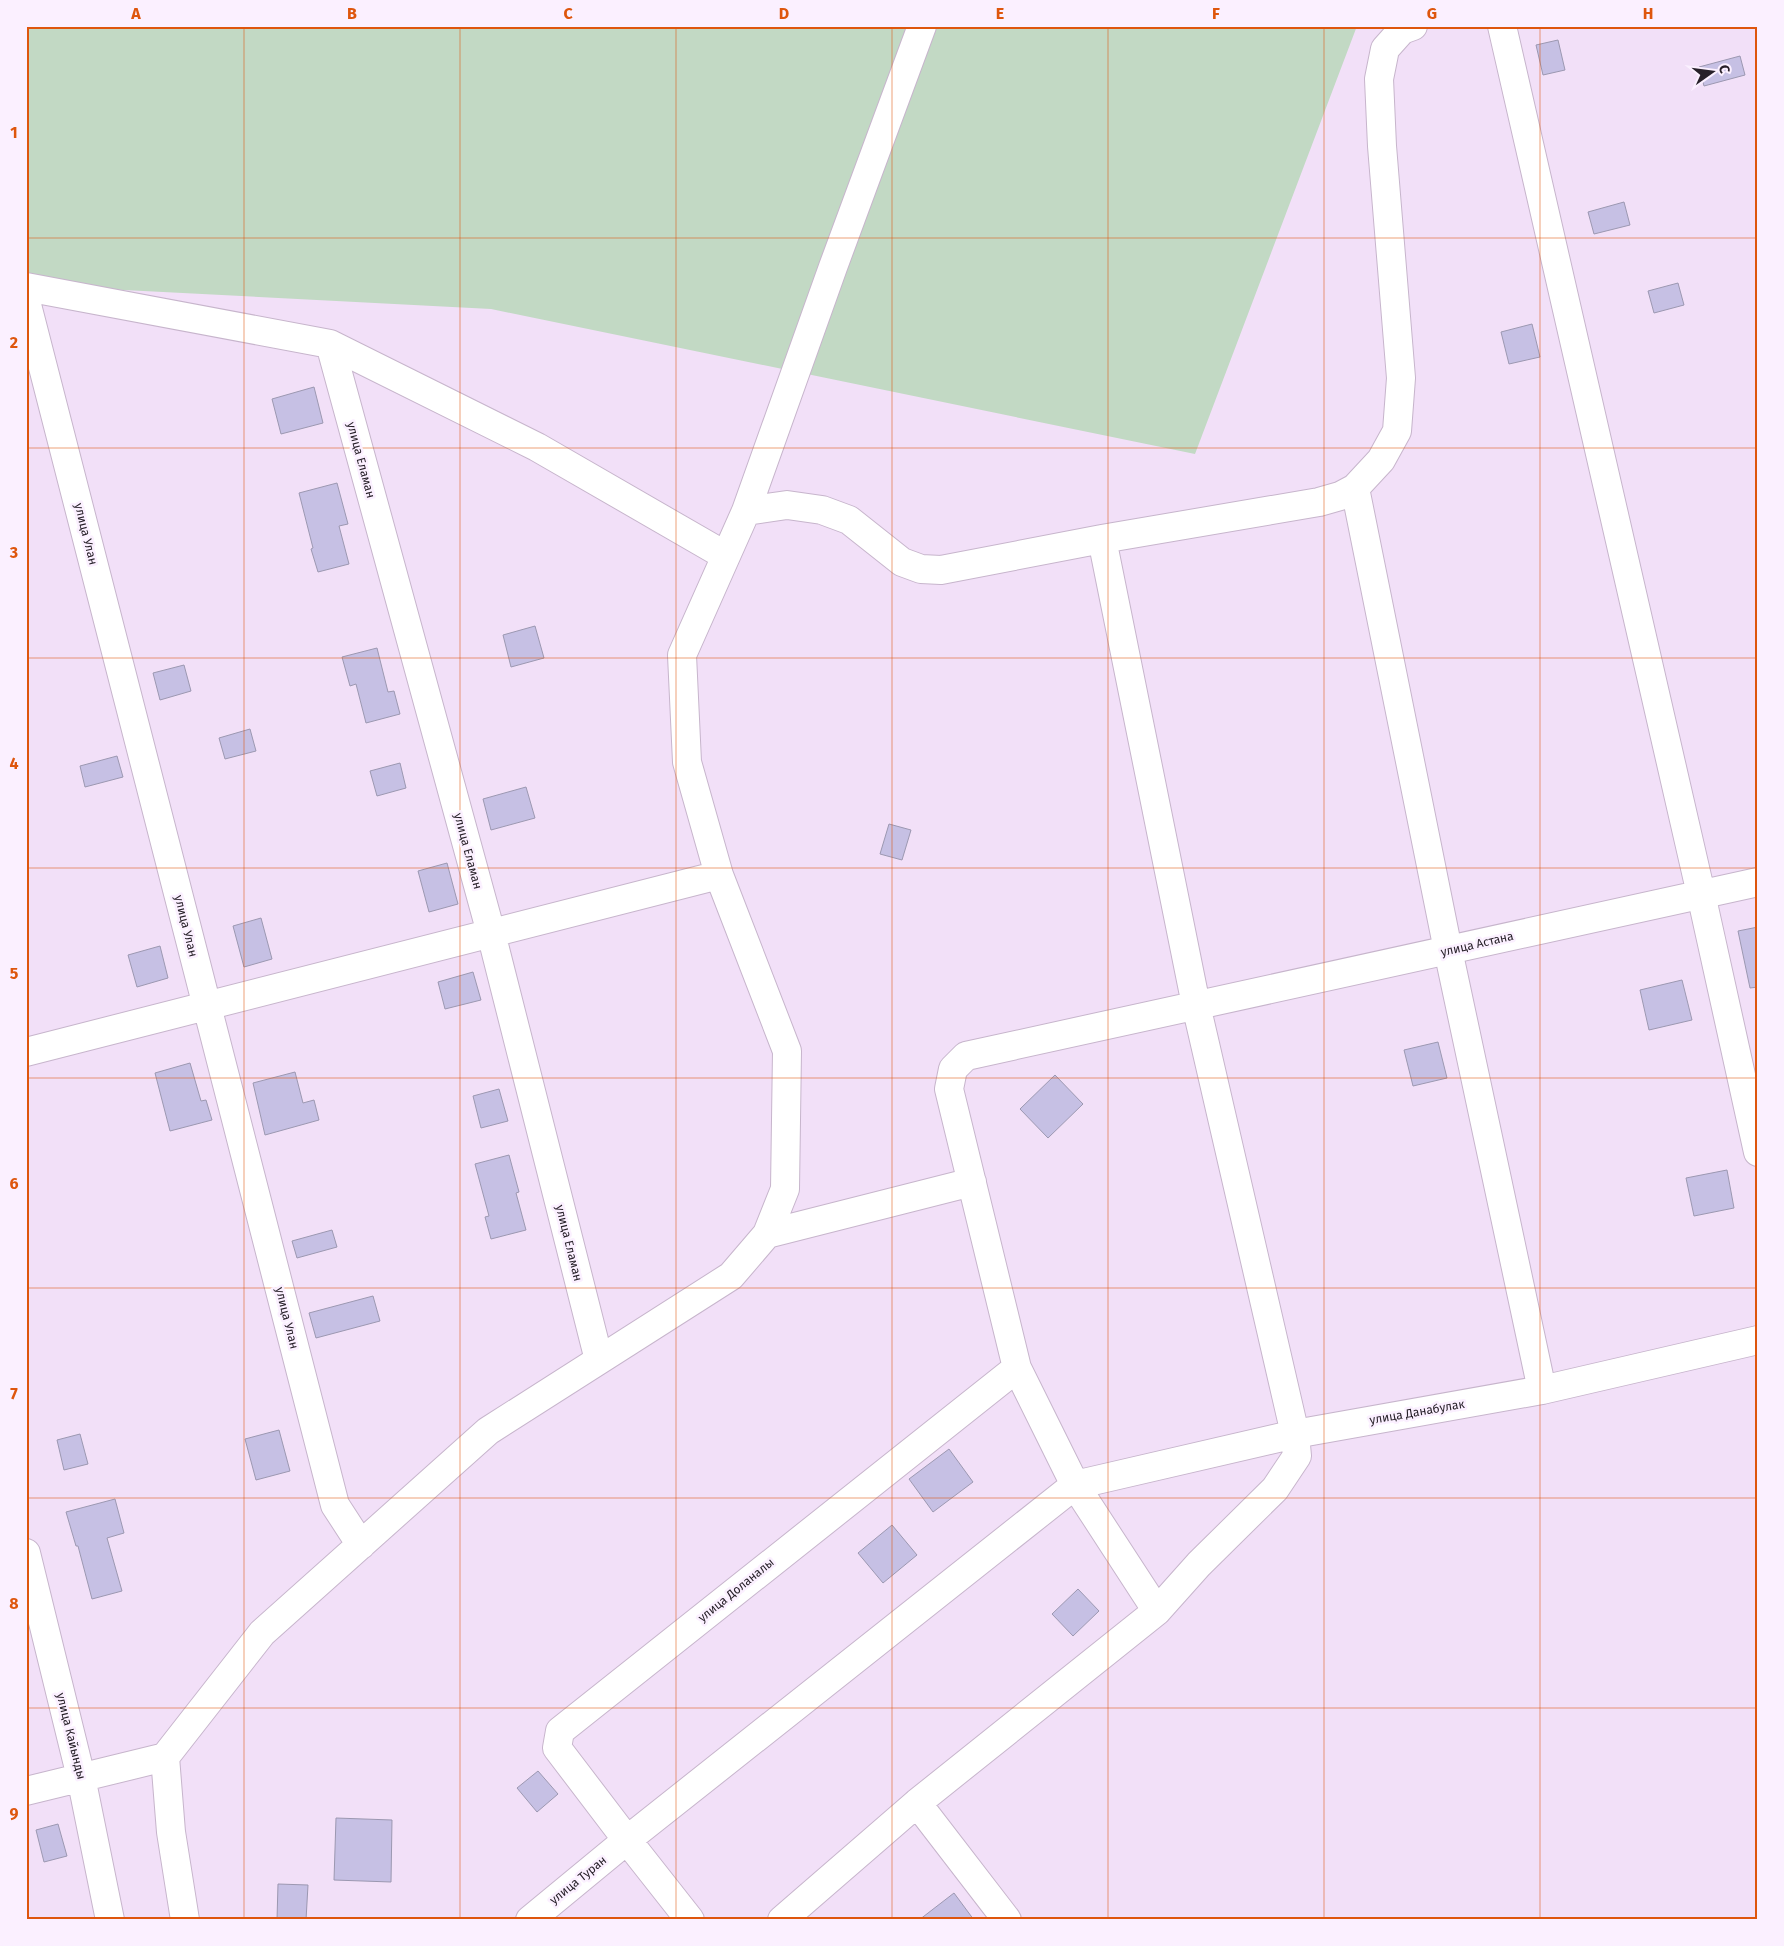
<svg xmlns="http://www.w3.org/2000/svg" width="1784" height="1946" font-family="'Fira Sans',sans-serif">
  <style>
    .green { fill: #c2d9c4 }
    .building { fill: #c6c0e4; stroke: #9c98b1 }
    .lines { fill: none; stroke-linecap: round; stroke-linejoin: round }
    .minor-casing { stroke: #c7b5cc; stroke-width: 30 }
    .minor { stroke: #fff; stroke-width: 28 }
    .grid { fill: none; stroke: #de560d; stroke-width: 1; stroke-opacity: 0.55 }
    .labels { text-anchor: middle; dominant-baseline: central; stroke-width: 5; stroke-linejoin: round; paint-order: stroke }
    .street-label { font-size: 12px; fill: #272029; stroke: #fbf0ff }
    .neatline { fill: none; stroke: #de560d; stroke-width: 2 }
    .grid-label { font-size: 16px; text-anchor: middle; font-weight: bold; fill: #de560d }
  </style>
  <rect width="100%" height="100%" fill="#f2e0f8"/>
  <path class="green" d="M26,26H1357L1195,454L491,309L26,285Z"/>
  <path class="building" d="M1558,40L1565,70L1543,75L1536,45Z
    M1740,56L1745,75L1704,86L1699,67Z
    M1624,202L1630,225L1594,234L1588,212Z
    M1678,283L1684,305L1654,313L1648,291Z
    M1532,324L1540,357L1509,364L1501,332Z
    M314,387L323,423L281,434L272,399Z
    M337,483L348,524L339,526L349,564L318,572L311,549L313,548L299,493Z
    M535,626L544,658L511,667L503,635Z
    M377,648L388,692L394,691L400,714L366,723L356,684L350,686L342,657Z
    M184,665L191,691L160,700L153,673Z
    M250,729L256,751L225,759L219,738Z
    M117,756L123,777L85,787L80,766Z
    M400,763L406,788L377,796L370,771Z
    M526,787L535,818L491,830L483,799Z
    M889,824L911,830L902,860L880,854Z
    M447,863L458,904L429,912L418,871Z
    M261,918L272,959L244,967L233,926Z
    M1758,927V987L1750,988L1738,931Z
    M160,946L168,978L137,987L128,955Z
    M473,972L481,1000L445,1009L438,982Z
    M1682,980L1692,1020L1649,1030L1640,990Z
    M1438,1042L1447,1078L1413,1086L1404,1050Z
    M190,1063L201,1101L206,1100L212,1120L170,1131L155,1073Z
    M295,1072L303,1103L314,1100L319,1120L265,1135L253,1083Z
    M1055,1075L1083,1104L1048,1138L1020,1109Z
    M499,1089L508,1121L481,1128L473,1096Z
    M509,1155L519,1192L516,1193L526,1230L491,1239L485,1217L489,1216L475,1164Z
    M1727,1170L1734,1208L1694,1216L1686,1178Z
    M332,1230L337,1247L297,1258L292,1241Z
    M373,1296L380,1321L316,1338L309,1313Z
    M279,1430L290,1471L256,1480L245,1439Z
    M80,1434L88,1464L64,1470L57,1440Z
    M949,1449L973,1482L933,1512L909,1479Z
    M115,1499L124,1533L107,1538L122,1591L92,1599L78,1546H76L66,1512Z
    M892,1525L917,1555L883,1583L858,1553Z
    M1078,1589L1099,1611L1073,1636L1052,1614Z
    M538,1771L558,1794L537,1812L517,1788Z
    M336,1818L392,1820L391,1882L334,1880Z
    M58,1824L67,1856L44,1862L36,1830Z
    M278,1884L308,1885L306,1920H277Z
    M954,1893L974,1920H919Z"/>
  <g class="lines">
    <defs>
      <path id="minor" d="M1502,26L1701,894L1758,1152
        M26,287L330,344L537,447L726,556
        M26,301L335,1505L361,1545
        M330,344L491,933L599,1360
        M1355,488L1448,950L1542,1390
        M746,511L787,505L822,510L849,520L902,562L921,569L941,570L1102,539L1319,502L1340,496L1355,488L1381,460L1397,431L1401,378L1382,146L1379,79L1385,49L1402,30L1413,26
        M1102,539L1196,1005L1295,1434L1297,1456L1275,1489L1199,1564L1157,1611
        M26,1052L719,875
        M767,1234L972,1182
        M26,1553L81,1777L110,1920
        M26,1791L165,1757
        M917,1803L1007,1920
        M185,1920L171,1832L165,1757L262,1633L488,1431L731,1276L767,1234L785,1189L787,1051L719,875L687,762L682,655L746,511L833,267L922,26
        M530,1920L627,1840L1075,1485L1295,1434L1542,1390L1758,1340
        M690,1920L627,1840L557,1748L560,1731L1017,1368
        M782,1920L917,1803L1157,1611L1075,1485L1017,1368L949,1089L953,1069L966,1056L1758,882"/>
    </defs>
    <use href="#minor" class="minor-casing"/>
    <use href="#minor" class="minor"/>
  </g>
  <path class="grid" d="M244,26V1920M460,26V1920M676,26V1920M892,26V1920M1108,26V1920M1324,26V1920M1540,26V1920M26,238H1758M26,448H1758M26,658H1758M26,868H1758M26,1078H1758M26,1288H1758M26,1498H1758M26,1708H1758"/>
  <g class="labels">
    <g class="street-label">
      <text transform="translate(361 460) rotate(75)">улица Еламан</text>
      <text transform="translate(86 534) rotate(76)">улица Улан</text>
      <text transform="translate(468 851) rotate(75)">улица Еламан</text>
      <text transform="translate(186 926) rotate(76)">улица Улан</text>
      <text transform="translate(1477 944) rotate(-13)">улица Астана</text>
      <text transform="translate(569 1243) rotate(76)">улица Еламан</text>
      <text transform="translate(287 1318) rotate(76)">улица Улан</text>
      <text transform="translate(1417 1412) rotate(-10)">улица Данабулак</text>
      <text transform="translate(736 1590) rotate(-39)">улица Доланалы</text>
      <text transform="translate(71 1736) rotate(76)">улица Кайынды</text>
      <text transform="translate(578 1880) rotate(-39)">улица Туран</text>
    </g>
  </g>
  <rect width="1784" height="1946" fill="none" stroke="#fbf0ff" stroke-width="55"/>
  <g transform="translate(1712 72) rotate(76)" stroke="#fbf0ff" stroke-width="4" paint-order="stroke">
  <path d="M0-4L9 19L0 12L-9 19Z" fill="#272029"/>
  <text y="-8" font-size="14" font-weight="bold" text-anchor="middle" fill="#272029">С</text>
  </g>
  <rect x="28" y="28" width="1728" height="1890" class="neatline"/>
  <g class="grid-label">
    <text x="136" y="19">A</text>
    <text x="352" y="19">B</text>
    <text x="568" y="19">C</text>
    <text x="784" y="19">D</text>
    <text x="1000" y="19">E</text>
    <text x="1216" y="19">F</text>
    <text x="1432" y="19">G</text>
    <text x="1648" y="19">H</text>
    <text x="14" y="138">1</text>
    <text x="14" y="348">2</text>
    <text x="14" y="558">3</text>
    <text x="14" y="769">4</text>
    <text x="14" y="979">5</text>
    <text x="14" y="1189">6</text>
    <text x="14" y="1399">7</text>
    <text x="14" y="1609">8</text>
    <text x="14" y="1819">9</text>
  </g>
</svg>
